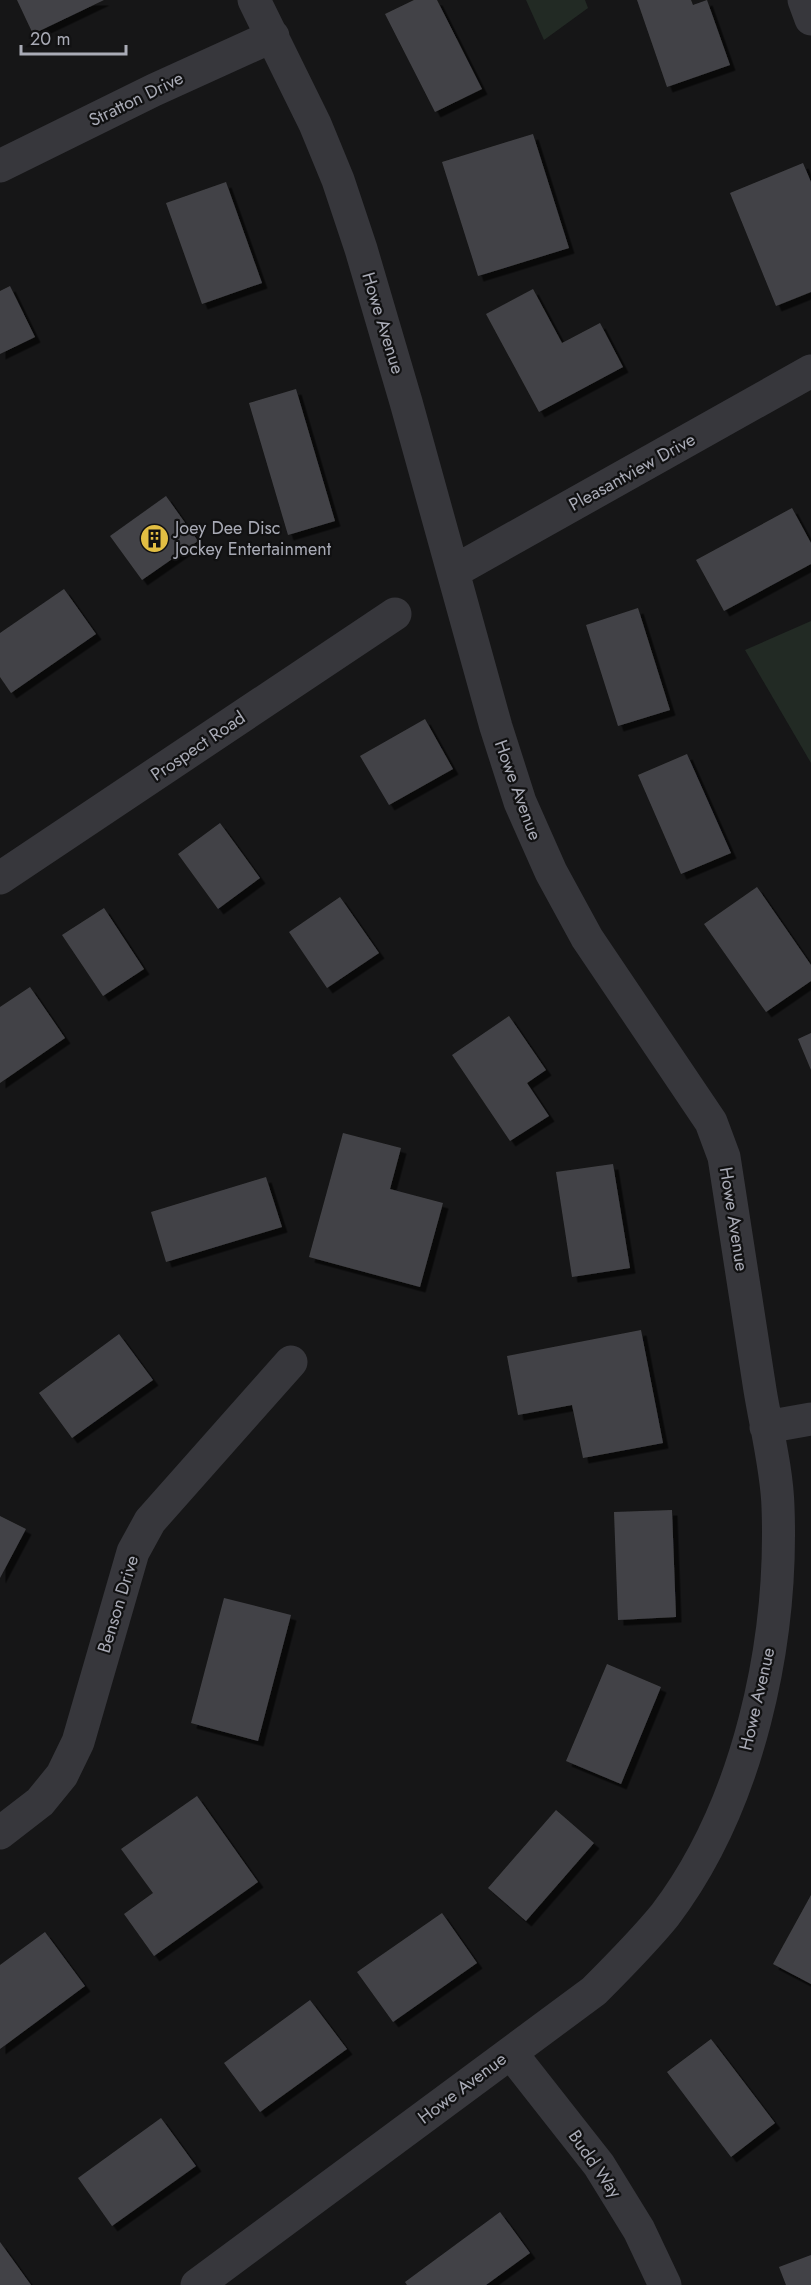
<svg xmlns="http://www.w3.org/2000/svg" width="811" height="2285" font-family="Jost,sans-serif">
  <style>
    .green { fill: #222a24 }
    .building { fill: #434347; filter: url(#shadow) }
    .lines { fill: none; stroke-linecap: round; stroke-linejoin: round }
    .minor { stroke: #37373c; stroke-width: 33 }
    .labels { text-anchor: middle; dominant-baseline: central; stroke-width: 4.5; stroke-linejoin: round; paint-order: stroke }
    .street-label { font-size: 18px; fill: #a9abb6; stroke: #111112 }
    .poi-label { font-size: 18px; fill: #a9abb6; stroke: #111112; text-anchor: start }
  </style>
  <defs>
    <filter id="shadow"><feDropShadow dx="5.5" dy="5.5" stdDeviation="0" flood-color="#0009"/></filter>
  </defs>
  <rect width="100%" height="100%" fill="#161617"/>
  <path class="green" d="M526,0H585L588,8L544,40Z
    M811,621V763L745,650Z"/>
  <path class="building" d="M17,0H104L33,34Z
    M414,0H437L482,89L435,112L385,14Z
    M637,0H691L693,5L707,0L730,65L667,87Z
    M533,134L569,248L478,276L442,162Z
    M803,163L811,182V292L776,306L730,193Z
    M226,182L262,283L202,304L166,203Z
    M10,286L35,337L0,354V291Z
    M533,289L562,343L600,323L623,367L539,412L486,314Z
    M296,389L335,521L288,535L249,403Z
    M166,496L198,541L142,580L110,536Z
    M792,508L811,543V564L724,611L696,560Z
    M64,589L96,634L11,693L0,677V633Z
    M638,608L670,710L618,726L586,625Z
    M425,719L453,769L389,805L360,756Z
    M687,754L731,853L681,874L638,775Z
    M220,823L260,878L218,909L178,854Z
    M757,887L811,965V981L766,1012L704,924Z
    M340,897L379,953L327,988L289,932Z
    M104,908L144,969L103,996L62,935Z
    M30,987L65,1038L0,1083V1007Z
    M509,1016L546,1070L527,1083L549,1116L510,1141L452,1055Z
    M811,1033V1070L798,1039Z
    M343,1133L401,1148L390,1189L443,1203L420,1287L309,1257Z
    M613,1164L630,1268L572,1277L556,1172Z
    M266,1177L282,1227L166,1262L151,1212Z
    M641,1330L663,1443L583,1458L572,1405L518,1415L507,1356Z
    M119,1334L153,1380L72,1438L39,1393Z
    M672,1510L676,1617L618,1620L614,1512Z
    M0,1516L26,1529L0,1578Z
    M224,1598L291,1615L258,1741L191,1723Z
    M607,1664L661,1687L621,1784L566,1761Z
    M197,1796L258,1882L154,1956L124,1914L153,1893L121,1849Z
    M556,1810L594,1843L526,1921L488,1888Z
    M811,1895V1984L773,1964Z
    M442,1913L477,1963L393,2022L357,1972Z
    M45,1932L85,1986L0,2049V1965Z
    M310,2000L347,2049L260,2112L224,2063Z
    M711,2039L775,2123L731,2157L667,2072Z
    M161,2118L196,2166L112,2226L78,2178Z
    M500,2212L530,2253L486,2285H407L405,2282Z
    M0,2242L31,2285H0Z
    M811,2255V2285H786L779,2267Z"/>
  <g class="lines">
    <path class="minor" d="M804,0L811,19
      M0,166L154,90L273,36
      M453,572L811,371
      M0,878L395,614
      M766,1427L811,1419
      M0,1833L40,1802L62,1775L78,1742L133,1552L150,1521L291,1362
      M511,2053L599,2165L639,2230L665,2285
      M197,2285L594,1991C619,1966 643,1942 665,1915C749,1804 783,1643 778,1507C777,1470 766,1427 760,1390C748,1313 736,1235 724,1157L711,1122L587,938L551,872L520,802L496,727L406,402L361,249L338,180L315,124L254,0"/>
  </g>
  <defs>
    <symbol id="building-disc" viewBox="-11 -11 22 22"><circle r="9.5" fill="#e2be43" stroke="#111112"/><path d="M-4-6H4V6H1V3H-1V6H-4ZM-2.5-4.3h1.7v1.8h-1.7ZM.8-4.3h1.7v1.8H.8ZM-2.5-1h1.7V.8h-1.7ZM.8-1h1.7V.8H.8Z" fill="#111"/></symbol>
  </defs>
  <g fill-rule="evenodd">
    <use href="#building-disc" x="138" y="522" width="33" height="33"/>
  </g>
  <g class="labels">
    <g class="street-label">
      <text transform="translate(136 99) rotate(-26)">Stratton Drive</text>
      <text transform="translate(383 323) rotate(73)">Howe Avenue</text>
      <text transform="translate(632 472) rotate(-29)">Pleasantview Drive</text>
      <text transform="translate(198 746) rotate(-34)">Prospect Road</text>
      <text transform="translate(518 790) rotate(70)">Howe Avenue</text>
      <text transform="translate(734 1219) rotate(81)">Howe Avenue</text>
      <text transform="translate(118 1604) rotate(-73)">Benson Drive</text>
      <text transform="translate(757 1699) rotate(-77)">Howe Avenue</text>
      <text transform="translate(462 2088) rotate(-37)">Howe Avenue</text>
      <text transform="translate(595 2164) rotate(55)">Budd Way</text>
    </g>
    <g class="poi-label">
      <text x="175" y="528">Joey Dee Disc<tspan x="175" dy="21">Jockey Entertainment</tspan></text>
    </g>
  </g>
  <path d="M21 45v9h105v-9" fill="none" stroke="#a9abb6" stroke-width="3"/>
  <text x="30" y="45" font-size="18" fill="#a9abb6" stroke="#111112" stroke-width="4.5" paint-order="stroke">20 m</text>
</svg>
